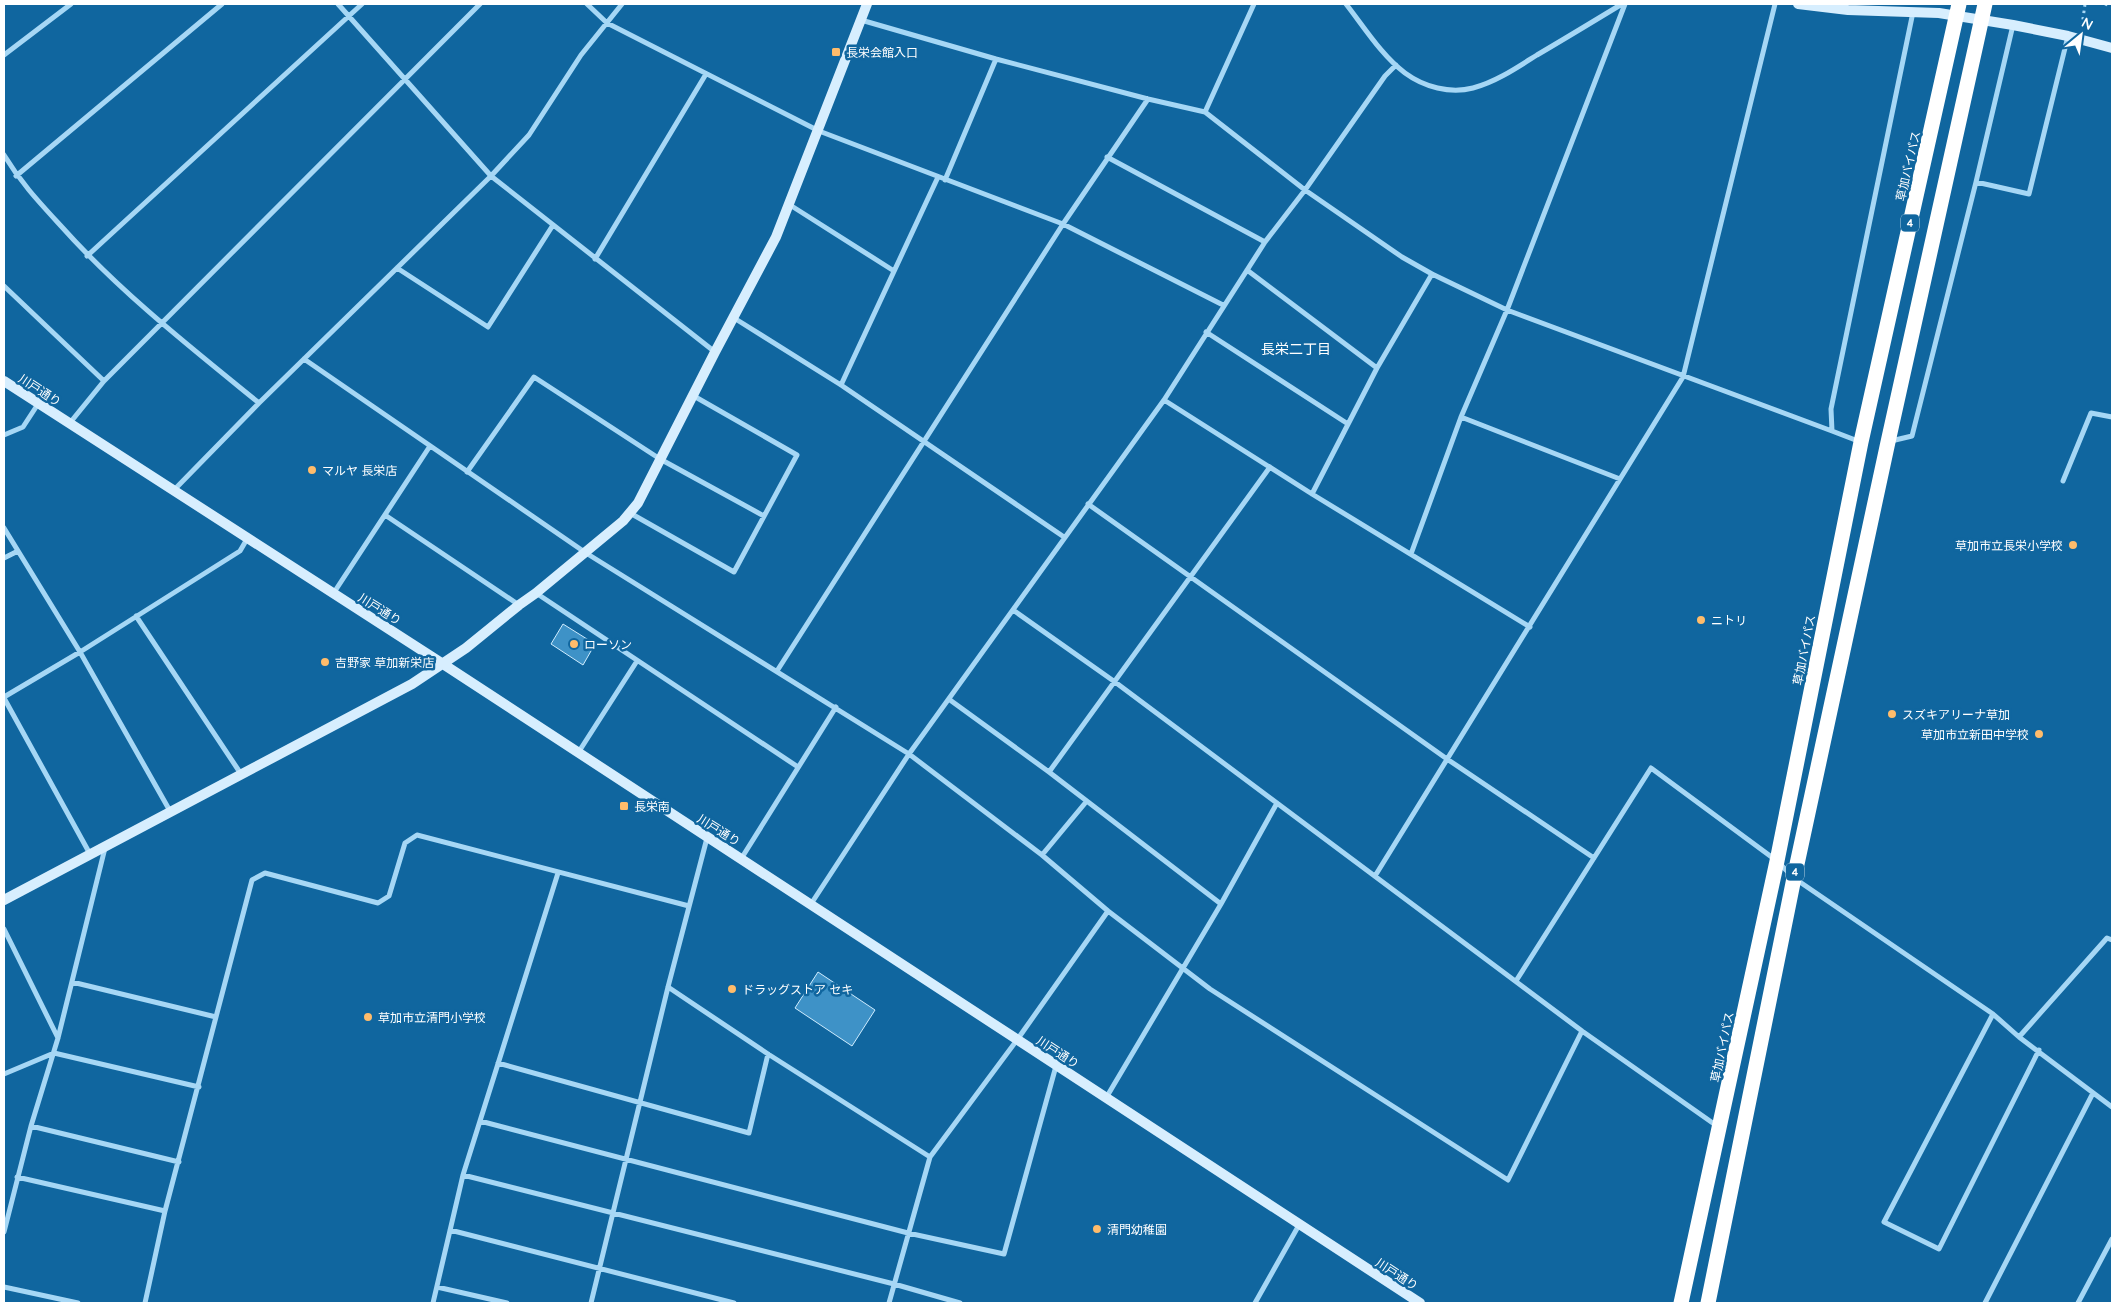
<svg xmlns="http://www.w3.org/2000/svg" width="2116" height="1307" font-family="Quicksand,'Noto Sans JP',sans-serif">
  <style>
    .building { fill: #3e92c7; stroke: #cfecfe }
    .lines { fill: none; stroke-linecap: round; stroke-linejoin: round }
    .path { stroke: #a6d7f5; stroke-width: 3; stroke-dasharray: 2.5 4; stroke-linecap: butt }
    .street { stroke: #a6d7f5; stroke-width: 5 }
    .secondary { stroke: #d7eefe; stroke-width: 10 }
    .highway { stroke: #fff; stroke-width: 15 }
    .poi-dot { fill: #ffbc6b; stroke: #10669f; stroke-width: 2 }
    .labels { text-anchor: middle; dominant-baseline: central; stroke-width: 5; stroke-linejoin: round; paint-order: stroke }
    .shield { fill: #10669f; stroke: #b7d1e2; stroke-width: 1 }
    .shield-label { font-size: 11px; font-weight: bold; fill: #fff }
    .poi-label { font-size: 12px; fill: #fff; stroke: #10669f; text-anchor: start }
    .street-label { font-size: 12px; fill: #fff; stroke: #10669f }
    .neighbourhood-label { font-size: 14px; fill: #fff; stroke: #10669f }
  </style>
  <rect width="100%" height="100%" fill="#10669f"/>
  <path class="building" d="M563,624L595,644L583,665L551,644Z
    M818,972L875,1010L852,1046L795,1008Z"/>
  <g class="lines">
    <path class="path" d="M2105,4L2112,6
      M2082,26L2085,4"/>
    <path class="street" d="M338,4L491,176L715,352
      M587,4L607,23L819,131L1063,224L1223,305
      M1346,4C1364,27 1382,56 1405,73C1424,87 1450,94 1473,88C1496,82 1518,67 1537,55C1566,38 1594,21 1622,4
      M861,20L996,59L1148,99L1205,112L1305,190L1402,257L1432,274L1507,310L1832,431
      M4,55L71,4
      M1205,112L1254,4
      M4,155C21,183 39,202 61,226C120,292 190,347 259,403
      M1107,157L1265,242
      M16,176L222,4
      M945,180L996,59
      M1976,182L2029,194L2068,36
      M790,205L894,271
      M87,256L362,4
      M595,259L706,74
      M397,268L488,327L553,225
      M1247,270L1377,368
      M4,286L104,381
      M734,318L841,385L1064,537
      M1206,332L1348,424
      M304,359L586,553L909,754L1042,855L1108,911L1210,989L1508,1180L1582,1031
      M841,385L938,177
      M1164,400L1312,494L1530,627
      M1461,417L1620,479
      M69,424L104,381L480,4
      M4,435L23,427L38,404
      M1858,441L1832,431L1831,409L1913,12
      M1891,441L1912,436L1976,182L2013,25
      M467,472L534,377L660,459L764,516
      M2063,481L2091,413L2112,417
      M174,490L259,403L491,176L529,135L581,55L622,4
      M1312,494L1377,368L1432,274
      M1088,504L1447,759L1594,858
      M630,513L734,572L797,455L692,395
      M385,515L519,605
      M4,528L80,652L170,811
      M1411,554L1461,417L1507,310L1625,4
      M4,558L18,551
      M536,593L798,767
      M333,594L430,446
      M1013,610L1115,682L1582,1031L1717,1126
      M136,616L241,774
      M777,671L1063,224L1148,99
      M4,697L80,652L240,551L247,539
      M4,698L90,854
      M950,700L1049,772L1221,904
      M578,753L637,661
      M1049,772L1270,467
      M1042,855L1086,802
      M741,859L836,707
      M1375,876L1683,377L1775,4
      M811,904L909,754L1164,400L1265,242L1305,190L1385,76L1396,65
      M4,929L58,1038
      M1516,981L1651,768L1777,861L1794,878L1993,1014L2019,1037L2112,1107
      M72,982L216,1017
      M668,987L768,1054L930,1157
      M1993,1014L1884,1222L1939,1249L2039,1050
      M2019,1037L2107,938L2112,940
      M498,1063L749,1133L768,1054
      M4,1074L54,1053L199,1087
      M1106,1098L1221,904L1277,803
      M480,1121L908,1233L1004,1254L1056,1066
      M31,1126L179,1162
      M463,1175L894,1284L960,1303
      M17,1177L165,1211
      M450,1230L734,1303
      M4,1232L31,1126L58,1038L105,848
      M4,1287L78,1303
      M437,1287L507,1303
      M145,1303L165,1211L252,880L265,873L378,903L389,896L405,843L417,835L689,906
      M433,1303L463,1175L558,873
      M591,1303L668,987L707,838
      M889,1303L930,1157L1017,1040L1108,911
      M1255,1303L1299,1225
      M1985,1303L2093,1093
      M2078,1303L2112,1239"/>
    <path class="secondary" d="M1798,4L1848,10L1939,13L2013,25L2068,36L2112,48
      M4,381L443,664L1420,1303
      M4,900L412,684L466,648L519,605L536,593L623,521L638,503L715,352L776,237L867,4"/>
    <path class="highway" d="M1681,1303L1777,861L1861,442L1959,4
      M1708,1303L1794,878L1888,442L1985,4"/>
  </g>
  <g class="poi-dot">
    <rect x="831" y="47" width="10" height="10" rx="2.5"/>
    <circle cx="312" cy="470" r="5"/>
    <circle cx="2073" cy="545" r="5"/>
    <circle cx="1701" cy="620" r="5"/>
    <circle cx="574" cy="644" r="5"/>
    <circle cx="325" cy="662" r="5"/>
    <circle cx="1892" cy="714" r="5"/>
    <circle cx="2039" cy="734" r="5"/>
    <rect x="619" y="801" width="10" height="10" rx="2.5"/>
    <circle cx="732" cy="989" r="5"/>
    <circle cx="368" cy="1017" r="5"/>
    <circle cx="1097" cy="1229" r="5"/>
  </g>
  <g class="labels">
    <g class="shield">
      <rect x="1901" y="214.5" width="18" height="17" rx="4"/>
      <rect x="1786" y="863.5" width="18" height="17" rx="4"/>
    </g>
    <g class="shield-label">
      <text x="1910" y="223">4</text>
      <text x="1795" y="872">4</text>
    </g>
    <g class="poi-label">
      <text x="846" y="52">長栄会館入口</text>
      <text x="322" y="470">マルヤ 長栄店</text>
      <text x="2063" y="545" text-anchor="end">草加市立長栄小学校</text>
      <text x="1711" y="620">ニトリ</text>
      <text x="584" y="644">ローソン</text>
      <text x="335" y="662">吉野家 草加新栄店</text>
      <text x="1902" y="714">スズキアリーナ草加</text>
      <text x="2029" y="734" text-anchor="end">草加市立新田中学校</text>
      <text x="634" y="806">長栄南</text>
      <text x="742" y="989">ドラッグストア セキ</text>
      <text x="378" y="1017">草加市立清門小学校</text>
      <text x="1107" y="1229">清門幼稚園</text>
    </g>
    <g class="street-label">
      <text transform="translate(1908 166) rotate(-77)">草加バイパス</text>
      <text transform="translate(40 390) rotate(33)">川戸通り</text>
      <text transform="translate(380 609) rotate(32)">川戸通り</text>
      <text transform="translate(1804 650) rotate(-79)">草加バイパス</text>
      <text transform="translate(719 830) rotate(32)">川戸通り</text>
      <text transform="translate(1722 1047) rotate(-78)">草加バイパス</text>
      <text transform="translate(1058 1052) rotate(33)">川戸通り</text>
      <text transform="translate(1397 1274) rotate(33)">川戸通り</text>
    </g>
    <g class="neighbourhood-label">
      <text x="1296" y="349">長栄二丁目</text>
    </g>
  </g>
  <rect width="2116" height="1307" fill="none" stroke="#ffffff" stroke-width="10"/>
  <g transform="translate(2081 35) rotate(29)" stroke="#10669f" stroke-width="4" paint-order="stroke">
  <path d="M0-4L9 19L0 12L-9 19Z" fill="#ffffff"/>
  <text y="-8" font-size="14" font-weight="bold" text-anchor="middle" fill="#ffffff">N</text>
  </g>
</svg>
